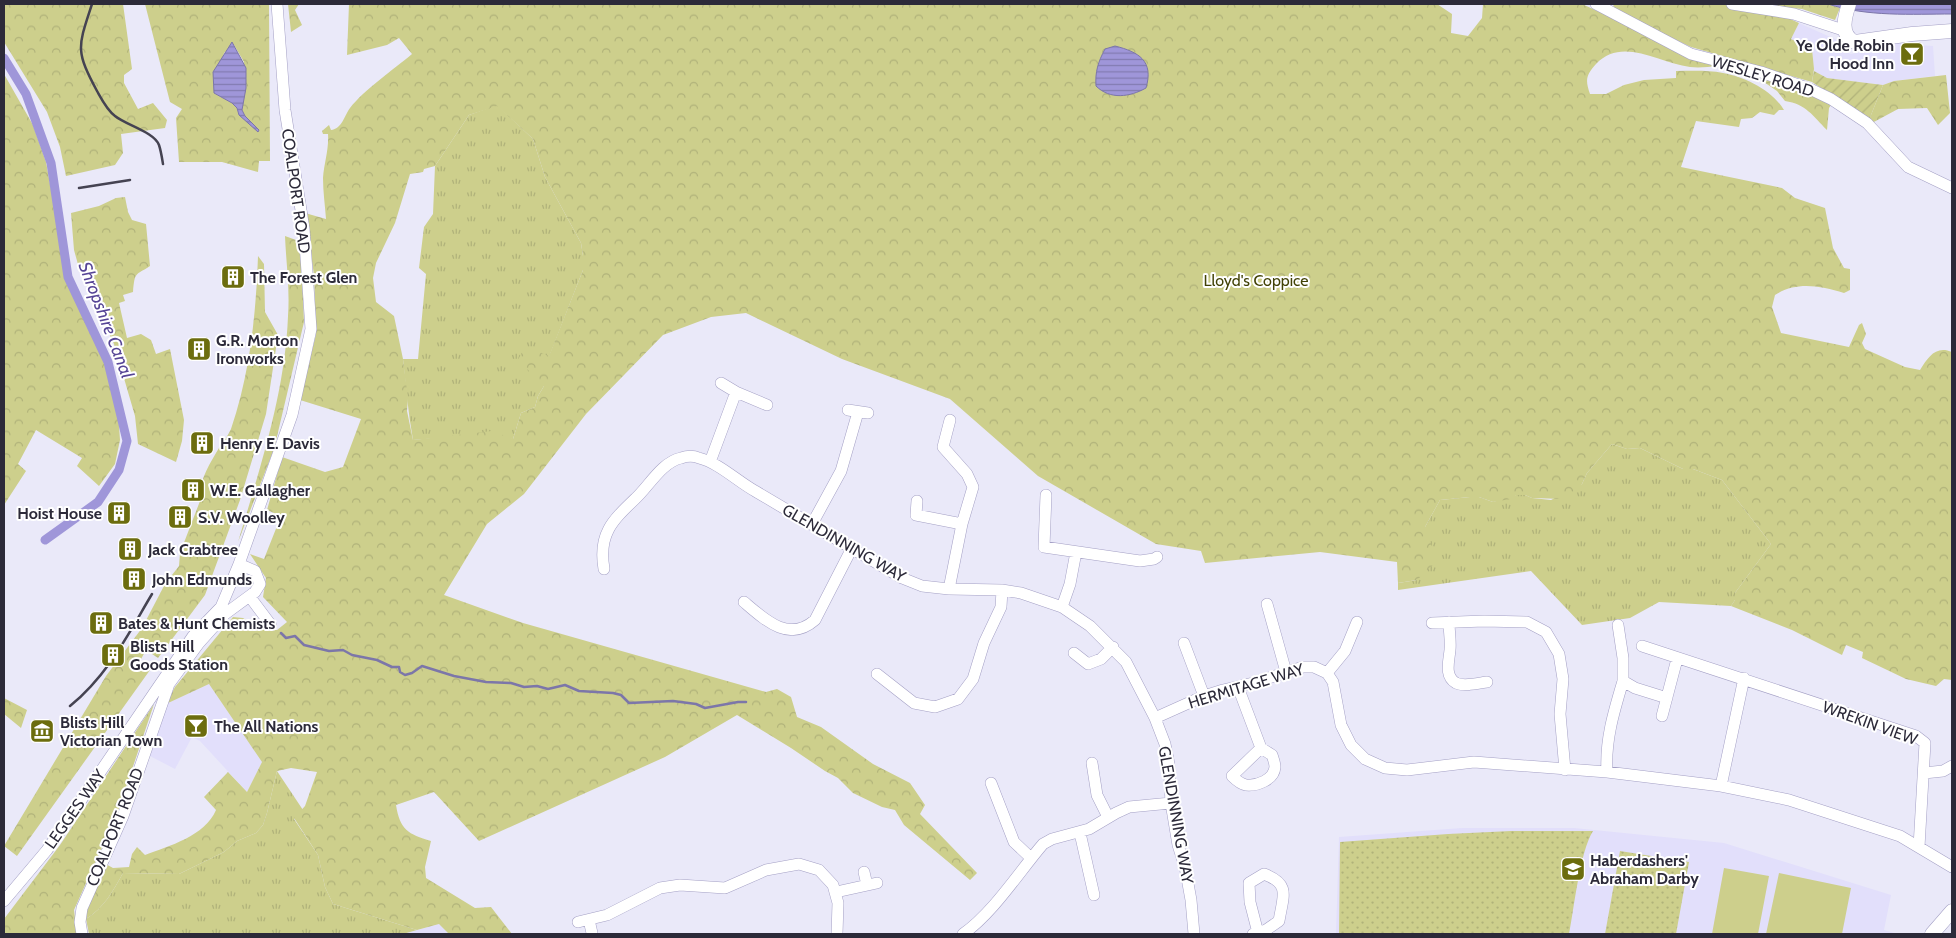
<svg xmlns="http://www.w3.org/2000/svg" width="1956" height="938" font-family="Cabin,sans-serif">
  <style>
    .built { fill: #e2dffb }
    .grass { fill: url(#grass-tufts) }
    .forest { fill: url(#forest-crowns); fill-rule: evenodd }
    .park { fill: url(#park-dots) }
    .garden { fill: url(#garden-furrows) }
    .pitch { fill: #cdcf8c }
    .water { fill: url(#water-rules); stroke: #7c76a9 }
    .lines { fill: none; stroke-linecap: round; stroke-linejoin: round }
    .stream { stroke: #7c76a9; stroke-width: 2.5 }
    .canal { stroke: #9f96d9; stroke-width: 9 }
    .minor-casing { stroke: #a4a0c5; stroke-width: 12 }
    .major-casing { stroke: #a4a0c5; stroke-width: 15 }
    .minor { stroke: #fff; stroke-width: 11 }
    .major { stroke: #fff; stroke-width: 14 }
    .rail { stroke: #454352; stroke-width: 2.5 }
    .labels { text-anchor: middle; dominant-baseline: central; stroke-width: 4; stroke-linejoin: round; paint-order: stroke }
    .poi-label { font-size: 16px; font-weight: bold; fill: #2c2a39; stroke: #fff; text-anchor: start }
    .street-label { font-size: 16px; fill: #2c2a39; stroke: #fff }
    .park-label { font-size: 16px; fill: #424206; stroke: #fff }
    .water-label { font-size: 18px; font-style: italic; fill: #564596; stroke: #fff }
  </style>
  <defs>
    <pattern id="grass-tufts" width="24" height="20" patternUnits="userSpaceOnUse" patternTransform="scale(1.25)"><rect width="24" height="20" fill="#cdcf8c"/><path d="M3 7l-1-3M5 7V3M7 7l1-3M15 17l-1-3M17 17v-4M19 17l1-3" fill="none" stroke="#b0b27a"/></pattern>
    <pattern id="forest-crowns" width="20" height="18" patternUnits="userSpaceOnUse" patternTransform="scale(1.25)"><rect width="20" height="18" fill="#cdcf8c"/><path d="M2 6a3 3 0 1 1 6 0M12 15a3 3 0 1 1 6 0" fill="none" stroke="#b0b27a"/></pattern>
    <pattern id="park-dots" width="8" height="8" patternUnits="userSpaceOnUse" patternTransform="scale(1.25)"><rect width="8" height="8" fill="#cdcf8c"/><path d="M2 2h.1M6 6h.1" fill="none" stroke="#b0b27a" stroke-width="1.8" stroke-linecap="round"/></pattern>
    <pattern id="garden-furrows" width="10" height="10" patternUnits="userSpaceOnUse" patternTransform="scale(1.25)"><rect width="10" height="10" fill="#cdcf8c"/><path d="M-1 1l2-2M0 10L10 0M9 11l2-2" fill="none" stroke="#b0b27a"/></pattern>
    <pattern id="water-rules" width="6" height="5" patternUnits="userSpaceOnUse" patternTransform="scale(1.25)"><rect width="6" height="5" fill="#9f96d9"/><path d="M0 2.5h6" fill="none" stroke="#827bb1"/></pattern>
  </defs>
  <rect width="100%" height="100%" fill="#eae9f9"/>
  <path class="built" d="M1799,23L1837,40L1843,50L1851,54L1862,52L1879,45L1910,41L1917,45L1933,46L1935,76L1894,81L1883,85L1827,78L1814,71L1812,49L1791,39Z
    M209,684L262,762L247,792L200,741L192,737L175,769L148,755L166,704Z
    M1462,828H1574L1724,843L1891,895L1884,930L1898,934H1336L1339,837Z
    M439,924L449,934H403Z"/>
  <path class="grass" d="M497,105L533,139L545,177L581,243L583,256V270L549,357L544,386L538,396L535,407L521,413L513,439L450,437L413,440C408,413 406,386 403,359H418L426,274L419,268L424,227L433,214L435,166L469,115Z
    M1612,444L1627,449L1640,448L1683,469H1693L1722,480L1771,544L1735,593V600L1731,606L1659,602L1630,618L1582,625L1531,571L1398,590V583L1417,580L1425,527L1440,500L1470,497H1479L1493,502L1516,495H1525L1532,498L1551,500L1582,484L1587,473Z
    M277,771L303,810L294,819L318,855L325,887L333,904L417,930L403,934H89L86,919C104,908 113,891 123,873L179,874L224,852L237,841L256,833L263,825L267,813Z"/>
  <path class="forest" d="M4,4H123L132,69L124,75V83L138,109L153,103L167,120L165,128L121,134L123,153L115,165L66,176L60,147L47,112L4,42Z
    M145,4H269L270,161H259L258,172L222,162H179L176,118L182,109L170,102ZM234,45L244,62L242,110L245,116L259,130L239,115L237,108L232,103L214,93L224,53Z
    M288,4H299L295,10L302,25L291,32Z
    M349,4H1437L1452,14L1451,33L1468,36L1482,18L1483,4H1582L1717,66C1708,67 1699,68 1690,67C1659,63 1622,36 1596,64C1586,75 1585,80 1590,94H1606L1624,85L1644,80L1676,78V71C1691,71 1708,70 1723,73C1745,77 1772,90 1784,110H1779L1774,115L1760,112L1752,118L1741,119L1739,127L1696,121L1681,167L1782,188L1795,198L1825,208L1833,248L1844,268L1850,269V290L1844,293C1820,286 1797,281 1775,295L1772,307L1781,333L1849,347L1859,325L1862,323L1866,334L1862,343L1865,349L1905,367L1920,370C1928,357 1936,345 1952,352V680L1944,679L1936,686L1906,679L1862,658L1863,652L1846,645L1842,655L1792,630L1731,606L1735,600V593L1771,544L1722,480L1693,469H1683L1640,448L1627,449L1612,444L1587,473L1582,484L1571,494L1562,499L1532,498L1525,495H1516L1511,499L1493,502L1479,497H1470L1440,500L1425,527L1437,561L1417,580L1398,583L1397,562L1320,552L1205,563L1201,551L1156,544L1038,476L950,399L842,359L746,313L711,317L663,335L586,414L524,494L487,524L444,595L523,623L766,692L777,689L791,697L797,717L821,727L873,764L910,783L925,805L920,814L977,873L970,880L904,825L895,810L882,807L853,793L838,778L825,771L791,748L737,715L665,757L479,841L434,792L396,805C400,830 408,834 431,841L425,867L426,878L475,908L491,907L512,934H449L439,924L417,930L333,904L325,887L318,855L294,818L305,806L317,772L291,768L277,771L267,813L263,825L256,833L237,841L224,852L179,874L123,873C113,891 104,908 86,919L87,908L104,863L113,868L129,867L132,854L137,847L145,855C169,846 205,836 216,810L204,797L228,772L247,792L262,762L209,684L166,704L175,687L233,617L243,618L260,629L277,630L287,622L263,597L266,578L250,554L264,559L281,516L267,510L282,457L325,472L343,467L361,419L300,400L316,334L314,275L305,213L326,219C325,205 323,192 323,178C324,163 329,150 328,134H323L322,131L329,125L331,130C342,129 344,116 350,108C364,90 394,69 412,54L399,38L387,45L347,55ZM497,106L533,139L545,177L581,243L583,256V270L549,356L525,346L518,360L544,386L538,396L535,407L521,413L513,439L492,431L413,440L407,411L408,398L403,359L394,316L376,302L373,278L376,263L395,223L410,174L423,172L424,169L435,166L469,115Z
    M1613,4H1828L1840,8L1835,20L1802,9L1790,8L1788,18L1799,23L1791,39L1812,49L1814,69L1812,82L1691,47L1615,11Z
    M4,74L33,125L46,162L69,286L89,318L107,364L118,411L120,440L115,464L99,486L77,466L82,458L36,430L18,464L26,471L4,505Z
    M1762,75L1807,91L1831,105L1829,108L1827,130C1813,116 1806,104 1785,101L1777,91L1761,80Z
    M1946,75L1950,113L1938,125L1927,108L1898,109L1872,123L1869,120L1883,85L1894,81Z
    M125,197L128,212L132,220L146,224L150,266C135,276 135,271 133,292L123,295L125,301L119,303L127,338L141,334L151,340L156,354L170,349L184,420L182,441L176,462L138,444L135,416L114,344L79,268L74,250L71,213L99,206L116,198Z
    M285,236L296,240L301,250L304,322L274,449L238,542C260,468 285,393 288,316C290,289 286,262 285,236Z
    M258,256L264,264L265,312L278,335L266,414L240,500L205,595L158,658L146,650L140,661L150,670L17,856L4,846L106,676L142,628L165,584L179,566L180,553L200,501C197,484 210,463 219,448C223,442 228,436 231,429C250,374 256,314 258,256Z
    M4,698L27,710L21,728L4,714Z
    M154,704L117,814L74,910L77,934H4V919L60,845Z"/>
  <path class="park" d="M1511,831H1593C1580,851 1574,909 1569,934H1339L1340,842L1448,834Z
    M1620,851L1689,862L1676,934H1605Z"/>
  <path class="garden" d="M1814,71L1827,78L1883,85L1869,120L1812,82Z"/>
  <path class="pitch" d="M1724,868L1769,876L1758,934H1712Z
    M1779,873L1851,888L1842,934H1766Z"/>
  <path class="water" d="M1828,4H1952V14C1912,14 1867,17 1828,4Z
    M232,42L246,68V88L242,110L245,116L259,130L258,132L239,115L237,108L232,103L214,93L213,72Z
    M1115,46C1139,52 1154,61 1146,88C1130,97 1110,100 1096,86C1095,72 1098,62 1105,49Z"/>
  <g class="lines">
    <path class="stream" d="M281,633L286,638L295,636L304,645L329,651L343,650L352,655L377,660L392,667H399L400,672L405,675L412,673L422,666L454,676L486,682L511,683L524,687L537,686L548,689L565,685L579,691L613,693L621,695L629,703L673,701L696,704L705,708L738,702H746"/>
    <path class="canal" d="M4,58L26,94L51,163L68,277L108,362L127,441L119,470L98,502L45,540"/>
    <defs>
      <path id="minor" d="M1596,4L1691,54L1761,72L1810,89L1831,99L1867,123L1908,167L1952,188
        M1732,4L1794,14L1846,31
        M736,392L767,405
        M848,410L868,413
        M710,462L736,392L721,383
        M1046,495L1044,547L1140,561L1154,559L1157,557
        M917,501L916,515L962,524
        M812,524L841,471L858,412
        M604,569C598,534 612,521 636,498C649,486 662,462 681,458C687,456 694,456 699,458C719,463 737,481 755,491C804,520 853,549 902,578L922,586L949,589L1002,590L1021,593L1062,607L1090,626L1126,662L1155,718L1165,744L1169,764L1171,803L1178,845L1185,867L1191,900L1194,934
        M949,589L962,524L973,487L967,474L943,447L950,420
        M250,597L271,625
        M744,602C765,620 789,643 815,620L852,548
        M1267,604L1286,672
        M1062,607L1070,584L1076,552
        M1449,622C1449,631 1451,641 1450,650C1449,661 1444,676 1456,683C1464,687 1479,683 1487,682
        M1432,623L1484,621L1527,622L1546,632L1559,654L1563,679L1560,714L1565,770
        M1618,625L1623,658V681
        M1184,643L1204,696
        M1642,646L1916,736L1925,743L1919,847
        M1074,653L1088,664L1101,659L1113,647
        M1327,673L1345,651L1357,622
        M877,674L914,703L935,707L958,699L973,679L984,643L1001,607L1002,590
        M1238,687L1261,748L1272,755C1273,758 1275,763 1275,767C1274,780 1257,786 1246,785C1240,784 1236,780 1232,776L1261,748
        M1662,716L1677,659
        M1155,718L1204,696L1223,690L1253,683L1303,667H1314L1327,673L1333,682L1341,725L1351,745L1365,759L1385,768L1407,770L1474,762L1607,772L1721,786L1789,800L1900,836L1952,867
        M1092,763L1097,795L1108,817
        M1607,772C1605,740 1614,711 1623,681L1635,688L1667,698
        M1924,773L1943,771L1952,766
        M991,783L1014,842L1031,858
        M1721,786L1744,678
        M1080,833L1094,895
        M864,872L867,885
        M836,892L877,883
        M4,901L47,850L193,636L221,607L239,564L292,415L311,329L304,229L285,110L277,4
        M589,920L592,933
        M578,922L607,915L660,888L680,885L725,888L766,870L799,864L819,870L833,885L838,903L837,934
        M82,934L80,922L82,908L123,816L169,684L199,643L225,614L255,592L260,584L255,571L239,564
        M963,934C993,913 1019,872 1043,844L1052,839L1089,829L1116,813L1129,807L1171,803
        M1253,934L1266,930L1279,921C1283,896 1291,884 1264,874L1249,883L1250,902L1258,933"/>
      <path id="major" d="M1849,4C1845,16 1839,35 1855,42L1912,34L1952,31
        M1932,934L1952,911"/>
    </defs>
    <use href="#minor" class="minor-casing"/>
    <use href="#major" class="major-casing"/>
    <use href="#minor" class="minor"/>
    <use href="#major" class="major"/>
    <path class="rail" d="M92,4C78,47 75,50 97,91C102,100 107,110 115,116C126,125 154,132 159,145C161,151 162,158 163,164
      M79,188L130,180
      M70,706C108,675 127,636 152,594"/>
  </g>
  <defs>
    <symbol id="bar-square" viewBox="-11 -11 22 22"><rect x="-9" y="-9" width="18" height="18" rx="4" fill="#6c6d0e" stroke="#fff"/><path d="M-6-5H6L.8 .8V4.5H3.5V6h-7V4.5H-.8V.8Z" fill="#fff"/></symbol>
    <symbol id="building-square" viewBox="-11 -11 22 22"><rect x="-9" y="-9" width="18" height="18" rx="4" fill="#6c6d0e" stroke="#fff"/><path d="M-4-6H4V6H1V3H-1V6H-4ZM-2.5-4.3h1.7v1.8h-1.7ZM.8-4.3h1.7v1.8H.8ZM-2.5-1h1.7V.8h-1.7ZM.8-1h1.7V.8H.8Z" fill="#fff"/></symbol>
    <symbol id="museum-square" viewBox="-11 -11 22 22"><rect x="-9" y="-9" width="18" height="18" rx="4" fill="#6c6d0e" stroke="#fff"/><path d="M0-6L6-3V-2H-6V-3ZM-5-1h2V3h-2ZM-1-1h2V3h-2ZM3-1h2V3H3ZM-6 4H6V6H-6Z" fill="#fff"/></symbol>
    <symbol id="school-square" viewBox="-11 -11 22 22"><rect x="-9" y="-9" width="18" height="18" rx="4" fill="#6c6d0e" stroke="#fff"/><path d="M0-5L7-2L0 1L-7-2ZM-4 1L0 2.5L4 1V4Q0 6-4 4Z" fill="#fff"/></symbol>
  </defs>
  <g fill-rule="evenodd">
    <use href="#bar-square" x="1898" y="40" width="28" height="28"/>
    <use href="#building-square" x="219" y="263" width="28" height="28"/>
    <use href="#building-square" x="185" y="335" width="28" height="28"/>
    <use href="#building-square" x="188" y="429" width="28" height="28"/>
    <use href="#building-square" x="179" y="476" width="28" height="28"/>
    <use href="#building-square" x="105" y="499" width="28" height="28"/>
    <use href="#building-square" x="166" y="503" width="28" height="28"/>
    <use href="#building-square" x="116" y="535" width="28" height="28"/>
    <use href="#building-square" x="120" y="565" width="28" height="28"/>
    <use href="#building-square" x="87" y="609" width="28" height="28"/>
    <use href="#building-square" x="99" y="641" width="28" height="28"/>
    <use href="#bar-square" x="182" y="712" width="28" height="28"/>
    <use href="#museum-square" x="28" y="717" width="28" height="28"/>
    <use href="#school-square" x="1559" y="855" width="28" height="28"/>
  </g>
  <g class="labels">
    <g class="poi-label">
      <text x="1894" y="45" text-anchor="end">Ye Olde Robin<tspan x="1894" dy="18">Hood Inn</tspan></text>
      <text x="250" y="277">The Forest Glen</text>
      <text x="216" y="340">G.R. Morton<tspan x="216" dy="18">Ironworks</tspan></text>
      <text x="220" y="443">Henry E. Davis</text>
      <text x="210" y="490">W.E. Gallagher</text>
      <text x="102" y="513" text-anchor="end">Hoist House</text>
      <text x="198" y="517">S.V. Woolley</text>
      <text x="148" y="549">Jack Crabtree</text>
      <text x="152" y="579">John Edmunds</text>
      <text x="118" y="623">Bates &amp; Hunt Chemists</text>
      <text x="130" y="646">Blists Hill<tspan x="130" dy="18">Goods Station</tspan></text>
      <text x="60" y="722">Blists Hill<tspan x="60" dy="18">Victorian Town</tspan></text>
      <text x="214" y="726">The All Nations</text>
      <text x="1590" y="860">Haberdashers'<tspan x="1590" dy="18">Abraham Darby</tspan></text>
    </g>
    <g class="street-label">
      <text transform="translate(1763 76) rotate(17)">WESLEY ROAD</text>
      <text transform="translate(296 191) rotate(82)">COALPORT ROAD</text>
      <text transform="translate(844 543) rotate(30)">GLENDINNING WAY</text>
      <text transform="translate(1246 686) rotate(-17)">HERMITAGE WAY</text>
      <text transform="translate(1870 723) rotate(20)">WREKIN VIEW</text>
      <text transform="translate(75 809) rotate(-55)">LEGGES WAY</text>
      <text transform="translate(1176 815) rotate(80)">GLENDINNING WAY</text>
      <text transform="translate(115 827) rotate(-68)">COALPORT ROAD</text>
    </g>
    <g class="park-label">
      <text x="1256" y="280">Lloyd's Coppice</text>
    </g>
    <g class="water-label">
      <text transform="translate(106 320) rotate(69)">Shropshire Canal</text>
    </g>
  </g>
  <rect width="1956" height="938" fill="none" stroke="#2c2a39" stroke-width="10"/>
</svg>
